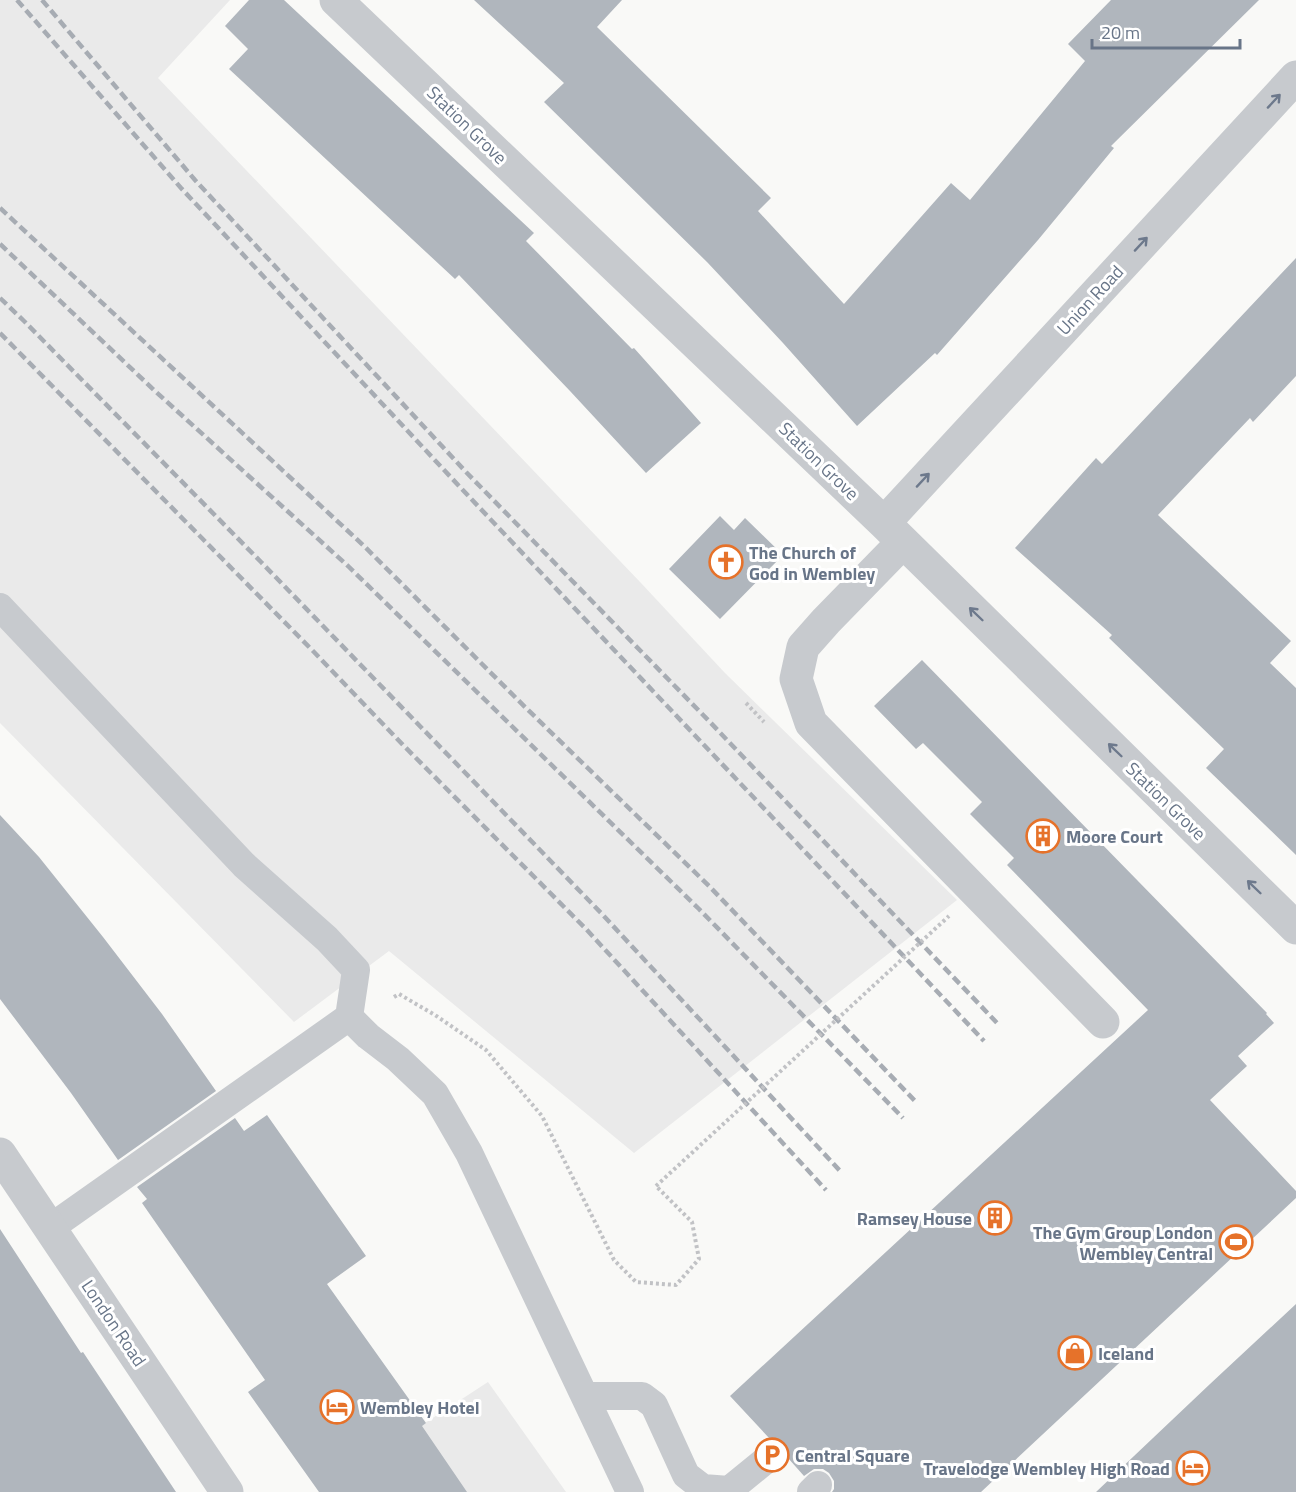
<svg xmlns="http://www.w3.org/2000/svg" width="1296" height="1492" font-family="'Titillium Web',sans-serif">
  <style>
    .built { fill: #eaeaea }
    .building { fill: #b0b6bd }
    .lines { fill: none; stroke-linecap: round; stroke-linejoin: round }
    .path { stroke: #c1c2c5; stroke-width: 4; stroke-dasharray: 3 3; stroke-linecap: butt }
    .lane { stroke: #c7cace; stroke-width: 28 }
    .street { stroke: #c7cace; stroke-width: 33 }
    .rail { stroke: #a7acb3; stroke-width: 4.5; stroke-dasharray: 9 4.5; stroke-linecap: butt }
    .path-bridge { stroke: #c1c2c5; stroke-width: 4; stroke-dasharray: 3 3; stroke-linecap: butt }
    .oneway { stroke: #6d798c }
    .labels { text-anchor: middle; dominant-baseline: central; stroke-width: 6; stroke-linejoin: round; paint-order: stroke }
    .street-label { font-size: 18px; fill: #687588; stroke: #fff }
    .poi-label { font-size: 18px; font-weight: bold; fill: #687588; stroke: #fff; text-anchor: start }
  </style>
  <rect width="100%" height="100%" fill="#f9f9f7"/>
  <path class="built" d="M0,0H230L158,78L641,583L725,673L957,900L634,1153L389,951L294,1022L0,723Z
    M488,1382L566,1492H327L425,1423Z"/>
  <path class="building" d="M249,0H284L534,233L526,241L632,349L634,348L701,423L646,473L570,391L459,275L455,279L229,69L248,49L225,26Z
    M474,0H622L597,27L771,198L758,211L844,304L951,183L970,200L1085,61L1068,44L1111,0H1259L1111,146L1114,148L1038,240L937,355L935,353L857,426L783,343L707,262L544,102L564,83Z
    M1296,258V376L1253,422L1250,418L1158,515L1291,641L1270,663L1296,688V855L1206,768L1224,749L1109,638L1112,635L1015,548L1096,458L1102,464Z
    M720,516L734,530L745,518L783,555L720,619L669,569Z
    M922,660L1267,1013L1266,1014L1274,1023L1238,1056L1247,1066L1210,1100L1296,1191V1198L981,1492H832L834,1489V1481L829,1473L823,1469H814L804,1476L788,1458V1452L784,1444L777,1439H770L730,1396L1148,1010L1007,865L1014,858L970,814L982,802L923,743L916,749L874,706Z
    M0,815L39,857L103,937L162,1014L216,1091L118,1160L71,1093L0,999Z
    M267,1115L366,1256L327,1284L426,1423L422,1426L467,1492H319L248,1392L265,1380L142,1203L147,1199L137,1187L235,1118L244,1131Z
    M0,1229L81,1353L83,1352L176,1492H0Z
    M1296,1304V1492H1096L1210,1384Z"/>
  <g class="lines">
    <path class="path" d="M746,703L764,722
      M394,997L399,994L435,1015L486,1050L542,1116L614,1260L636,1282L676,1285L699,1259L692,1222L656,1186"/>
    <path class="lane" d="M0,607L244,865L327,939L356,970L349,1017L50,1228
      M349,1017L368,1036L398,1059L435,1094L469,1153L630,1492
      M585,1396H642L654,1405L686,1475L703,1488L729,1490L772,1455
      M811,1492L818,1485"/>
    <path class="street" d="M336,0L884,523L1296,928
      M884,523L1296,77
      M903,542L826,621L803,647L796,679L811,723L1103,1022
      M0,1154L227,1492"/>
    <path class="rail" d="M17,0L181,188L459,486L984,1041
      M42,0L195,180L466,472L708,720L999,1025
      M0,208L363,545L526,708L709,886L917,1103
      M0,244L155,391L348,566L699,909L903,1118
      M0,298L25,322L261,562L602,914L842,1173
      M0,333L314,652L405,747L586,929L826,1190"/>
    <path class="path-bridge" d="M656,1186L949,916"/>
  </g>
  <defs><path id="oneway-shaft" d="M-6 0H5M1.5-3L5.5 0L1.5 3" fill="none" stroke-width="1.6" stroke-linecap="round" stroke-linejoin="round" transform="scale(1.5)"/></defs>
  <g class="oneway">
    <use href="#oneway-shaft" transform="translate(1274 101) rotate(-47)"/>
    <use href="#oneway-shaft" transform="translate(1141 244) rotate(-47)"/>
    <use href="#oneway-shaft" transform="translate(923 480) rotate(-47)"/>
    <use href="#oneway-shaft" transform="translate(976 614) rotate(-136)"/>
    <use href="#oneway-shaft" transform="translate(1115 750) rotate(-136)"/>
    <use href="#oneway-shaft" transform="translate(1254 887) rotate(-136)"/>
  </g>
  <defs>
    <symbol id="church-ring" viewBox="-11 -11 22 22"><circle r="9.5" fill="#fff" stroke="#e6722a" stroke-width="1.5"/><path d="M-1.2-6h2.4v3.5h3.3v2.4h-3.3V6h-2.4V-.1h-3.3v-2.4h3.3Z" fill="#e6722a"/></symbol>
    <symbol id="building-ring" viewBox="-11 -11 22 22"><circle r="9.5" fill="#fff" stroke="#e6722a" stroke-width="1.5"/><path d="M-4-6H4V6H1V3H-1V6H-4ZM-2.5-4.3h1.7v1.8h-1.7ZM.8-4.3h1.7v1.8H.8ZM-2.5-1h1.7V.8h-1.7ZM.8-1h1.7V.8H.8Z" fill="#e6722a"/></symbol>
    <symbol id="stadium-ring" viewBox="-11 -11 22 22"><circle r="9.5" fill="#fff" stroke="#e6722a" stroke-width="1.5"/><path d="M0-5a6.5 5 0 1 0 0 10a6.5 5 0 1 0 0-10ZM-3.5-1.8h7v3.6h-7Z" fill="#e6722a"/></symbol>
    <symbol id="shop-ring" viewBox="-11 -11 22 22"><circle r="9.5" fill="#fff" stroke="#e6722a" stroke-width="1.5"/><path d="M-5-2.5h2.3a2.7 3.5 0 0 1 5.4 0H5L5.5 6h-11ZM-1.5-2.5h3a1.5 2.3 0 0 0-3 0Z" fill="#e6722a"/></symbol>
    <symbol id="hotel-ring" viewBox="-11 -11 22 22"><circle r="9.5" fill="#fff" stroke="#e6722a" stroke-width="1.5"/><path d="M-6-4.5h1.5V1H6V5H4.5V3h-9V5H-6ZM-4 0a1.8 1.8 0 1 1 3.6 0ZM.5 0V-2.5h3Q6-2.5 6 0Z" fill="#e6722a"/></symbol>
    <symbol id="parking-ring" viewBox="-11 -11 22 22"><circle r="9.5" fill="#fff" stroke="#e6722a" stroke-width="1.5"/><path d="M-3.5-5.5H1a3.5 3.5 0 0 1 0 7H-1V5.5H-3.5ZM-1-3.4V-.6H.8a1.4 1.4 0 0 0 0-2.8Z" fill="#e6722a"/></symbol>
  </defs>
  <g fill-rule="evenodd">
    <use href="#church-ring" x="707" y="543" width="38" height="38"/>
    <use href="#building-ring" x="1024" y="817" width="38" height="38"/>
    <use href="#building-ring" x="976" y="1199" width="38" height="38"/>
    <use href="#stadium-ring" x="1217" y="1223" width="38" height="38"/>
    <use href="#shop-ring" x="1056" y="1334" width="38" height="38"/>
    <use href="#hotel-ring" x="318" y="1388" width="38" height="38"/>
    <use href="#parking-ring" x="753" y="1436" width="38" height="38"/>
    <use href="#hotel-ring" x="1174" y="1449" width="38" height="38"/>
  </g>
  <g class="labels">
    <g class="street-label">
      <text transform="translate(467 125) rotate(44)">Station Grove</text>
      <text transform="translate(1090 300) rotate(-47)">Union Road</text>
      <text transform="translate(819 461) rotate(44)">Station Grove</text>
      <text transform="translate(1166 801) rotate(44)">Station Grove</text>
      <text transform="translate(114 1323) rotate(56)">London Road</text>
    </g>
    <g class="poi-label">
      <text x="749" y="552">The Church of<tspan x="749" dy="21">God in Wembley</tspan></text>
      <text x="1066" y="836">Moore Court</text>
      <text x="972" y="1218" text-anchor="end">Ramsey House</text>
      <text x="1213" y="1232" text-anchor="end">The Gym Group London<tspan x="1213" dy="21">Wembley Central</tspan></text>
      <text x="1098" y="1353">Iceland</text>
      <text x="360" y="1407">Wembley Hotel</text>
      <text x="795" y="1455">Central Square</text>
      <text x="1170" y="1468" text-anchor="end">Travelodge Wembley High Road</text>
    </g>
  </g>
  <path d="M1092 39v9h148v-9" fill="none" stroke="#687588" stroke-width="3"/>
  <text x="1101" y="39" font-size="18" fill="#687588" stroke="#ffffff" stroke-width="4.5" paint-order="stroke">20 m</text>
</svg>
